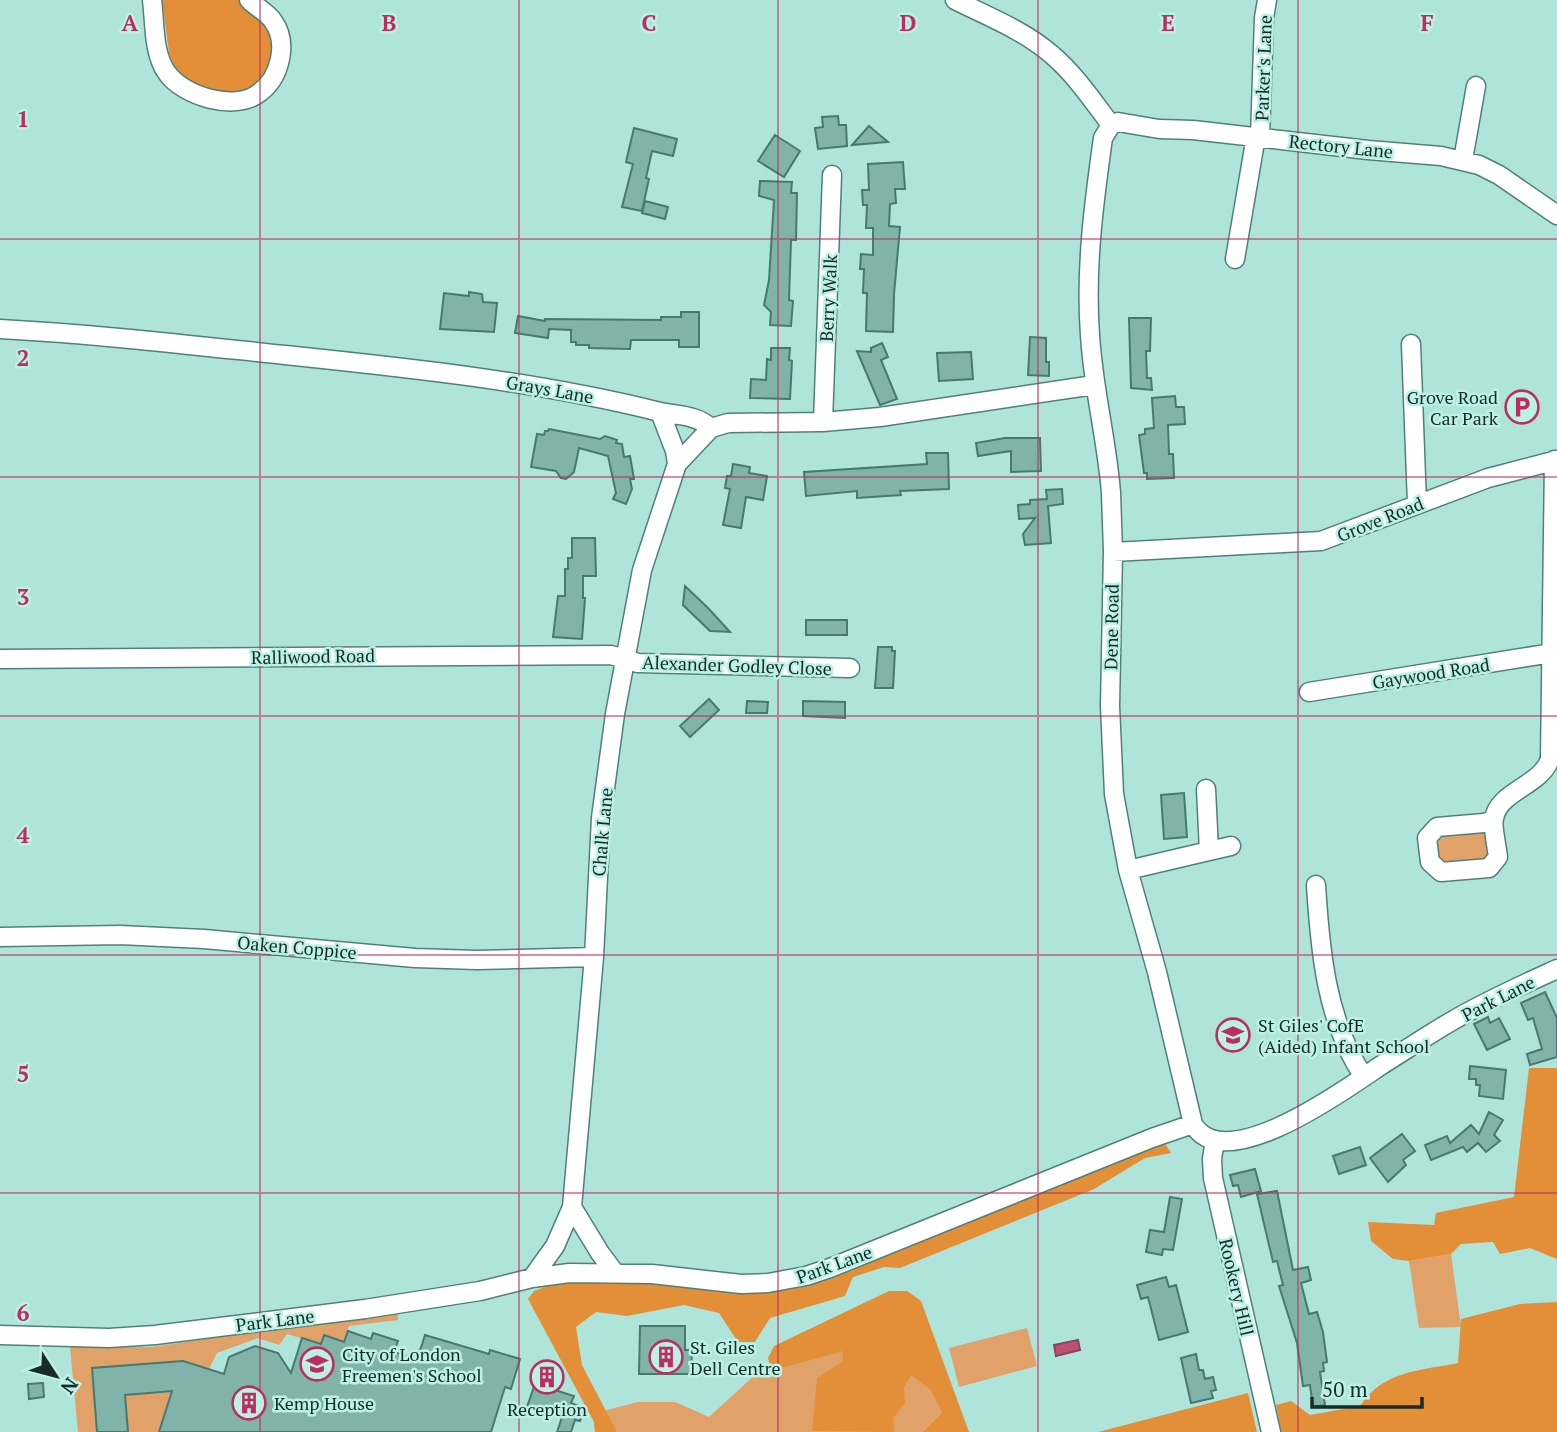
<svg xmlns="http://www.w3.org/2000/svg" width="1557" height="1432" font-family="'PT Serif',serif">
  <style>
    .green { fill: #e0a269 }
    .forest { fill: #e28f37 }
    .water { fill: #bc5172; stroke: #8a465c; stroke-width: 2 }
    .building { fill: #80b4ab; stroke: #477971; stroke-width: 2 }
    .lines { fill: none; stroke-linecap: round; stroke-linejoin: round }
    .minor-casing { stroke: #4f8179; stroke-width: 21 }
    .minor { stroke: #fff; stroke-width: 18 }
    .grid { fill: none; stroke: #bb2e63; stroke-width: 2; stroke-opacity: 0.55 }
    .labels { text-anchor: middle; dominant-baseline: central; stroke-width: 5; stroke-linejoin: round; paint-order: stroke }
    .street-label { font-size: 18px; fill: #172c29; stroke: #bcf1e8 }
    .poi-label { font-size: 18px; fill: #172c29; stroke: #bcf1e8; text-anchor: start }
    .grid-label { font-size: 23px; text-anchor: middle; font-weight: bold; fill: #bb2e63; stroke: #bcf1e8; stroke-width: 5; stroke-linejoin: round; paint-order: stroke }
  </style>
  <rect width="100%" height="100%" fill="#afe4db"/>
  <path class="green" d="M1488,828L1493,854L1486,862L1443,865L1433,857V841L1442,832Z
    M1451,1254L1461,1327L1419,1328L1409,1261Z
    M397,1312L398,1320L349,1326L344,1342L324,1335L321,1344L287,1334L279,1345L258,1338L217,1353L209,1369L183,1361L91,1368L94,1397L172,1391L159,1432H128L96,1415L97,1432H78L70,1347H151Z
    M1027,1328L1037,1366L959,1387L949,1348Z
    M889,1335L969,1432H595L594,1422L607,1410L638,1402H675L709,1417L758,1372L770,1366L782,1368Z"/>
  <path class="forest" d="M162,0H241L272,31C275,66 272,67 250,93L213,97L187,81L171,67Z
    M1529,1068H1557V1259L1530,1248L1500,1254L1493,1242L1461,1244L1451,1254L1409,1261L1393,1259L1371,1241L1368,1222L1434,1225L1436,1213L1514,1197Z
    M1162,1143L1166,1145L1171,1153L1145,1158L1094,1189L900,1268L884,1267L853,1277L845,1296L770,1318L755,1342H738L719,1313L684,1305L627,1316L596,1312L576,1327L582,1365L617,1432H595L594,1422L528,1299L534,1291L550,1285L607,1278L784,1288Z
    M889,1291H907L921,1301L969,1432H923L942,1413L931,1390L911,1375L904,1388L905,1403L893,1418L894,1432L812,1431L817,1378L842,1362L843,1351L782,1368L770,1366L768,1358L774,1346Z
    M1557,1302V1432H1281L1276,1405L1291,1401L1310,1415L1360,1406C1384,1370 1419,1371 1458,1363L1461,1319L1520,1304Z
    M1248,1393L1257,1432H1098Z"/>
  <path class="water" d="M1078,1340L1080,1350L1056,1356L1054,1345Z"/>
  <path class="building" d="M838,116L839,125H846L847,146L818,149L815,128L823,127L822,117Z
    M869,126L888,142L852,145Z
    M634,128L677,139L673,156L652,151L646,178L649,179L642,211L622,207L633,164L626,162Z
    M775,135L800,151L784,177L758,161Z
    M903,162L905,189H895L896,203L890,204L889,226L900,227L894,294L893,332L866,331L867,293H863L864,269H860L861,254L873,255V228H866L867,205H863L862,190H869L868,164Z
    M760,181L792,182L791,193H797L796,240H791L789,300L793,301L791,326L770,325L771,312L764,305L769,280L774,200L759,196Z
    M645,201L668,207L665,219L642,213Z
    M469,292L482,294L483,302L497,303L494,332L440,329L444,293L469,296Z
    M681,312H699V347H679V340H631L630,349L589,348V345H576V342H571V330L549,329L548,338L515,333L518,316L545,321V319L661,320V317H681Z
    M1129,318H1151L1150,351H1146L1147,378H1151L1152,390L1131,388Z
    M1030,337L1046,338V362H1049V376L1028,375Z
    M882,343L888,357L881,360L897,399L880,405L857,351L871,352V348Z
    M771,348H790L789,360L792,361L790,399L750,398L751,379L766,380L767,359L771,360Z
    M971,352L973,379L939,381L937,353Z
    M1175,396L1176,407H1184L1185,424L1168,425L1169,454H1173L1174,478L1147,479V473H1144L1139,435L1145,434V429L1154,428L1152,398Z
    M549,429L600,439L605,436L617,440L616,443L622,444L624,457L630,456L634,479H630L632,489L626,504L613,499L616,493L608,456L579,448L574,472L566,479L561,478L556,471L531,467L537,434L544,435L545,431H548Z
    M1005,438H1040L1041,471L1011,472V451L978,456L976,443Z
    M926,453H948L949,489L900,491L901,495L857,498V491L806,496L804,472L927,464Z
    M733,464L750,467L749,473L767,476L763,500L746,497L741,528L723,525L730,489L725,488L727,476H731Z
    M1062,489L1063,504L1048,506L1051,543L1025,545L1023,534L1035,518L1019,519L1018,505L1030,504V500L1047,499L1046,490Z
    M572,538H595L596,576H583V598H585L582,639L553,637L558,596H565V569H568V558H572Z
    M685,586L708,608L730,632L710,631L683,605Z
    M806,620H847V635H806Z
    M878,647H892V651H895L893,688H875Z
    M709,699L719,710L690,737L680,726Z
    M747,701L768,702L767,713H746Z
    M803,701L845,702V718L803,716Z
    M1184,793L1187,837L1164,839L1161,795Z
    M1545,992L1557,1018V1057L1530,1065L1527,1054L1542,1049L1533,1018L1528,1020L1521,1003Z
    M1488,1017L1490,1023L1499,1018L1510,1039L1487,1050L1474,1024Z
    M1470,1066L1506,1070L1503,1099L1479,1096L1480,1085H1476V1079H1469Z
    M1489,1112L1503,1120L1494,1135L1500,1141L1486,1152L1478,1143L1467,1152L1463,1147L1431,1160L1425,1145L1447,1136L1450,1143L1471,1125L1479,1134Z
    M1402,1134L1415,1151L1403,1160L1406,1165L1388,1182L1370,1158Z
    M1360,1147L1366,1165L1339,1174L1333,1156Z
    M1255,1169L1261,1191L1241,1197L1238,1185L1233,1186L1230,1175Z
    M1277,1191L1293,1270L1308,1267L1311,1280L1301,1283L1309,1314L1317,1312L1323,1332L1327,1362L1323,1363L1324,1371L1320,1372L1325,1405L1313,1407L1310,1385L1303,1386L1297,1343L1279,1286L1283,1285L1277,1261L1273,1262L1257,1194Z
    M1170,1197L1182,1199L1173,1250L1163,1249L1162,1255L1146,1252L1150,1230L1164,1232Z
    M1166,1277L1169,1287L1176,1285L1188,1332L1159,1340L1148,1297L1141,1299L1137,1285Z
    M640,1326H685V1350H692L691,1374H639Z
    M348,1331L371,1339L373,1333L398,1341L394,1352L417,1360L425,1335L489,1354L490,1350L520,1359L511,1389L505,1387L491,1432H159L172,1391L125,1395L128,1432H97L92,1368L183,1361L224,1374L229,1357L255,1346L278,1353L291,1373L302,1338L321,1344L324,1335L344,1342Z
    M1196,1354L1199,1370H1203L1205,1379L1213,1377L1216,1390L1211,1391L1213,1398L1191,1403L1181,1358Z
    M542,1363L559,1368L552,1389L574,1396L571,1403L584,1408L580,1421L575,1420L571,1432H557L562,1417L527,1407Z
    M43,1383L44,1397L29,1399L28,1384Z"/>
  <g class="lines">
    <defs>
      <path id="minor" d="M152,0C155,23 153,54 167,73C183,96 235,112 259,93C280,78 289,43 273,21C268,13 256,7 249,0
        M955,0C987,16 1023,30 1051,54C1074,73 1093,101 1111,125
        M1111,125L1103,138C1094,202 1085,269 1090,335C1093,388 1107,440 1111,493L1113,552L1110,706L1114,794L1128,870L1157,972L1193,1124C1224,1178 1346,1089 1380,1066C1404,1051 1428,1035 1452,1021C1486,1001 1522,985 1557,969
        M1111,125L1118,122L1159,129L1193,130L1368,150L1441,156L1479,165L1499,175L1557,215
        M1260,137L1264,18L1267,0
        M1463,160L1476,86
        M1235,259L1256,136
        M0,329C95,334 190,345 285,355C410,368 534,381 656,411C676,416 696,414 711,428
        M1411,344L1417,504
        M660,412L675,451L677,464
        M823,422L832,175
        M711,428L728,423L823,422L880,417L1094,385
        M1113,552L1321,541L1488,478L1557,460
        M0,659L611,655L638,663L850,668
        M1309,692L1552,653
        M1493,820L1484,823L1437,827L1427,838L1430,862L1441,872L1489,868L1498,857C1497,848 1492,825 1494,819C1498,791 1541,786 1550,759L1554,460
        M1209,851L1231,846
        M1128,870L1209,851L1206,789
        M1316,885C1320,950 1326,1021 1364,1077
        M0,937L120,935L204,939L415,958L477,960L594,957
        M1215,1140L1212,1159L1213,1178L1271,1432
        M615,1273L600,1253L572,1207L594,957L601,818L615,714L642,570L677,464L711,428
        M532,1278L555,1246L572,1207
        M0,1335L109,1338L155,1335L365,1309L480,1291L532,1278L569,1273L652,1274L741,1284L768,1283L806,1276L830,1268L1152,1138L1193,1124"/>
    </defs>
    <use href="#minor" class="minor-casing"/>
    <use href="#minor" class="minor"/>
  </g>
  <path class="grid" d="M260,0V1432M519,0V1432M778,0V1432M1038,0V1432M1298,0V1432M0,239H1557M0,477H1557M0,716H1557M0,955H1557M0,1193H1557"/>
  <defs>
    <symbol id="parking-ring" viewBox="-11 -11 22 22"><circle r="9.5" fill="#bcf1e8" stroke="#bb2e63" stroke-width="1.5"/><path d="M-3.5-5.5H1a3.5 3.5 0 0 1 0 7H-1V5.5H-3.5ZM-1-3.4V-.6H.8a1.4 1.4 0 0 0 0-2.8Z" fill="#bb2e63"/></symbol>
    <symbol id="school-ring" viewBox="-11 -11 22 22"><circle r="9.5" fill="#bcf1e8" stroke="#bb2e63" stroke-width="1.5"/><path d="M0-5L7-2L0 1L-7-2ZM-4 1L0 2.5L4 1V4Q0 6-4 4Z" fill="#bb2e63"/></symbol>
    <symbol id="building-ring" viewBox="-11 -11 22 22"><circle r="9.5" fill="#bcf1e8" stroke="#bb2e63" stroke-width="1.5"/><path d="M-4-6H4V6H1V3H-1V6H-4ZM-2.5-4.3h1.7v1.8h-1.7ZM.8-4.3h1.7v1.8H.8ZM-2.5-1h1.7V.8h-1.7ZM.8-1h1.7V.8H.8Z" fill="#bb2e63"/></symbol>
  </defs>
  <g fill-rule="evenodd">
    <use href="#parking-ring" x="1503" y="388" width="38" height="38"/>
    <use href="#school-ring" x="1214" y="1016" width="38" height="38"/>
    <use href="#building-ring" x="647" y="1338" width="38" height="38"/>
    <use href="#school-ring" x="298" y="1345" width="38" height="38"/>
    <use href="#building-ring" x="528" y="1358" width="38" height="38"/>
    <use href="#building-ring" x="230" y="1384" width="38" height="38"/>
  </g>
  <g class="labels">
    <g class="street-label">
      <text transform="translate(1263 68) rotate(-88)">Parker's Lane</text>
      <text transform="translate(1341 146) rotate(6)">Rectory Lane</text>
      <text transform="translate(828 298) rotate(-87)">Berry Walk</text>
      <text transform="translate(550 389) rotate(10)">Grays Lane</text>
      <text transform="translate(1380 519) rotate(-22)">Grove Road</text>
      <text transform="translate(1111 627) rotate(-89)">Dene Road</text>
      <text transform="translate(313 656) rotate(-1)">Ralliwood Road</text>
      <text transform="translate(737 665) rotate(2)">Alexander Godley Close</text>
      <text transform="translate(1431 673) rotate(-9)">Gaywood Road</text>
      <text transform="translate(602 832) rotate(-85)">Chalk Lane</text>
      <text transform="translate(297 947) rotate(5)">Oaken Coppice</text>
      <text transform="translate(1498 998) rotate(-27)">Park Lane</text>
      <text transform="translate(834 1264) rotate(-20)">Park Lane</text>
      <text transform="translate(1237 1287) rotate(77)">Rookery Hill</text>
      <text transform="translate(275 1320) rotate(-7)">Park Lane</text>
    </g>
    <g class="poi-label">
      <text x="1498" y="397" text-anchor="end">Grove Road<tspan x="1498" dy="21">Car Park</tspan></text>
      <text x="1258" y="1025">St Giles' CofE<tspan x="1258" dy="21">(Aided) Infant School</tspan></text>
      <text x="690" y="1347">St. Giles<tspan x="690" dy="21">Dell Centre</tspan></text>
      <text x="342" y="1354">City of London<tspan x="342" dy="21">Freemen's School</tspan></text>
      <text x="274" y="1403">Kemp House</text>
      <text x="547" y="1409" text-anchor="middle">Reception</text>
    </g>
  </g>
  <g class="grid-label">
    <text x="130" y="31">A</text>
    <text x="389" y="31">B</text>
    <text x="649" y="31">C</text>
    <text x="908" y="31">D</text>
    <text x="1168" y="31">E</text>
    <text x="1427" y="31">F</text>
    <text x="23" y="127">1</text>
    <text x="23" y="366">2</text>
    <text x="23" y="605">3</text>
    <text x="23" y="843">4</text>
    <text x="23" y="1082">5</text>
    <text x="23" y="1321">6</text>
  </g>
  <g transform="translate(56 1376) rotate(126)" stroke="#bcf1e8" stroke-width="5" paint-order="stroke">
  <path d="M0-5L12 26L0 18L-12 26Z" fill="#172c29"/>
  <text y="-10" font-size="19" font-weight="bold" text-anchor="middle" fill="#172c29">N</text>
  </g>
  <path d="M1312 1397v10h110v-10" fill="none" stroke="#172c29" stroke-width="3.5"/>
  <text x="1322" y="1397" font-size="21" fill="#172c29" stroke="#bcf1e8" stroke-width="5" paint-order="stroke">50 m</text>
</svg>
